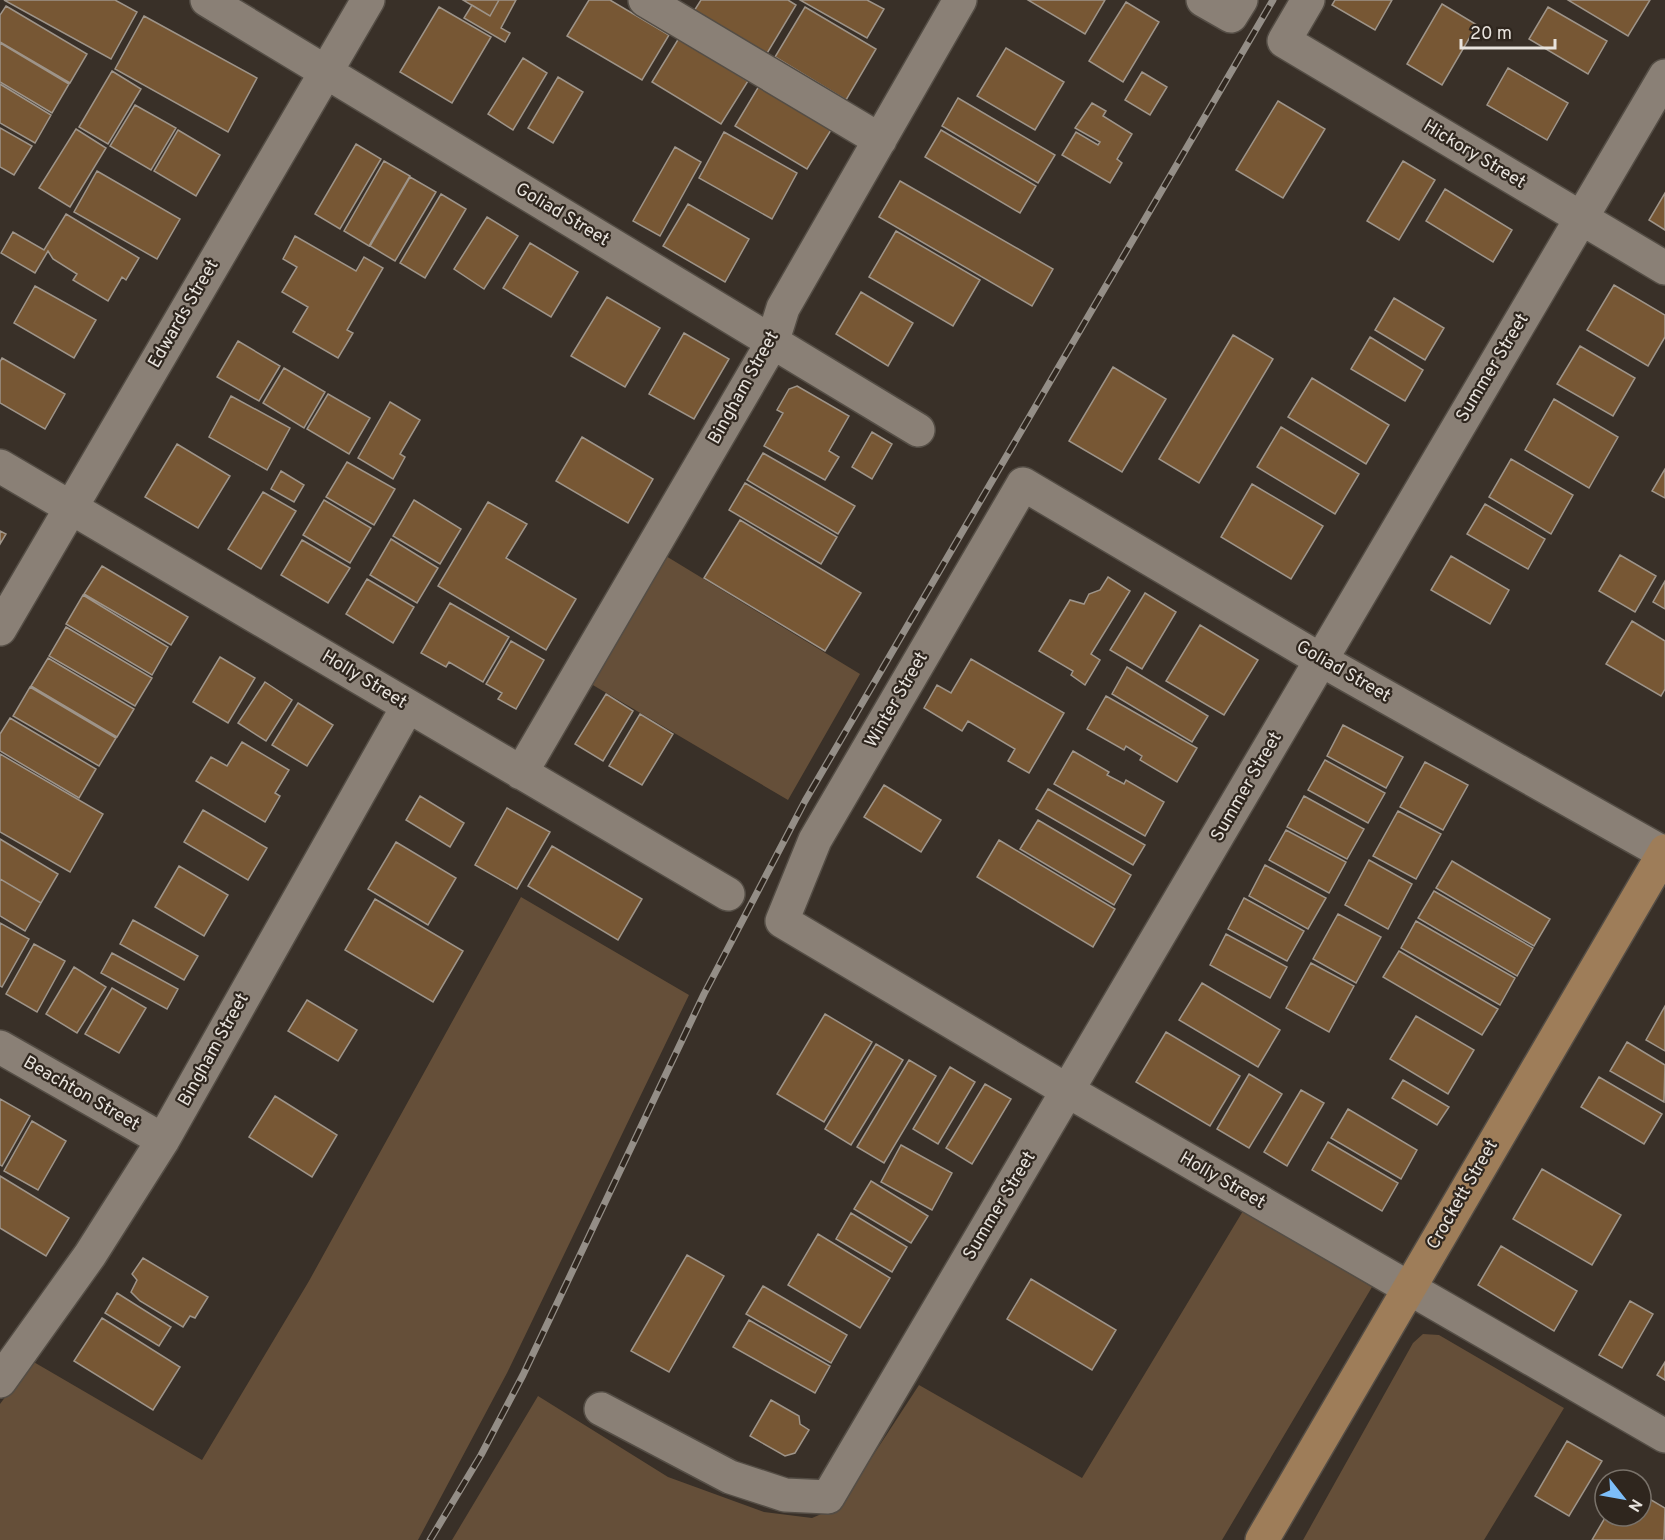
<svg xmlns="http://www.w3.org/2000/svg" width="1665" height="1540" font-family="Overpass,sans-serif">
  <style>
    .green { fill: #654f39 }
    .building { fill: #775734; stroke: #9e9489; stroke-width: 1.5 }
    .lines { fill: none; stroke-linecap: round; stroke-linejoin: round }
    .minor-casing { stroke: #544d45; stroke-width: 36 }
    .major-casing { stroke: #544d45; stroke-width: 36 }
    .minor { stroke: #8a8076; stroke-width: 33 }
    .major { stroke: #9e7d59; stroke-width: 33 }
    .rail-casing { stroke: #948e87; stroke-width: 7 }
    .rail { stroke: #2f261e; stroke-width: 4.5; stroke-dasharray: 14; stroke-linecap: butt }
    .labels { text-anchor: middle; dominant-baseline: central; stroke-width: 4.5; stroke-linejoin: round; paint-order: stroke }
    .street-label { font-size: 18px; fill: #e8e3dd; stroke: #2f261e }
  </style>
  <rect width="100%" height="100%" fill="#393028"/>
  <path class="green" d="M661,553L860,674L788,800L586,681Z
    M521,897L689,995L507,1373L418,1540H0V1404L32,1361L202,1460L309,1281Z
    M1243,1211L1372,1287L1222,1540H452L538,1396L668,1477L764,1512L812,1518L840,1506L919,1385L1082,1478Z
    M1423,1334L1439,1335L1564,1408L1484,1540H1303L1413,1343Z"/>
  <path class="building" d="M4,0H115L137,12L111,59Z
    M463,0H499L490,16Z
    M499,0H516L501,28L510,33L505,42L464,18L472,5L490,16Z
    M589,0H610L669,35L642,80L567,36Z
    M701,0H788L796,5L766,55L694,11Z
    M800,0H867L884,9L867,38Z
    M1028,0H1105L1085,34Z
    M1335,0H1392L1375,30L1332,5Z
    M1568,0H1650L1628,36Z
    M1126,2L1159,22L1123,82L1089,61Z
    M1442,4L1477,25L1442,85L1407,64Z
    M6,6L87,54L70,83L0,42V15Z
    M439,7L491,37L452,103L400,72Z
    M805,7L876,49L846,100L775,57Z
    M1548,7L1607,41L1588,74L1529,39Z
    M144,16L257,78L228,132L115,69Z
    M679,38L748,81L721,124L652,82Z
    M0,43L69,84L52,113L0,82Z
    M1006,48L1064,82L1035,130L977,96Z
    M523,58L547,73L513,130L488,114Z
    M1508,68L1568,103L1547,140L1487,105Z
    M112,71L141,89L108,144L79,127Z
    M1142,72L1167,87L1150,115L1125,100Z
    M558,77L583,92L553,143L528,128Z
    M0,84L51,115L35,143L0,123Z
    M759,86L831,130L807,169L735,126Z
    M958,98L1055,155L1038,183L942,126Z
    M1278,101L1325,129L1283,198L1236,170Z
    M1092,103L1106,111L1103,116L1132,134L1117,159L1122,163L1110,183L1062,155L1076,132L1098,145L1100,142L1075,128Z
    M135,105L176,128L151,170L110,146Z
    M0,128L32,146L14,175L0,167Z
    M76,129L106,148L70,207L39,188Z
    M178,130L220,155L196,196L154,171Z
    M941,130L1036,186L1020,213L925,157Z
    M724,132L797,173L772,219L699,178Z
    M356,144L381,159L340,229L315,214Z
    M675,147L701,162L660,236L633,221Z
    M384,161L410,176L369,246L344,231Z
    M1403,161L1435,180L1399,240L1367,221Z
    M97,171L180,219L157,259L74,212Z
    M410,177L436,192L395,261L370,246Z
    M900,181L1053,269L1032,306L879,217Z
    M1445,189L1512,230L1493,262L1426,221Z
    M1665,193V230L1649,220Z
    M441,194L466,209L425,278L400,263Z
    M688,204L749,239L725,282L663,246Z
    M66,214L139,258L126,280L122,277L108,301L73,280L77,274L53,259L48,251L35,273L1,253L13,232L44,250Z
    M487,217L518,236L484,289L454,269Z
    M896,231L980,280L953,326L869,277Z
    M295,236L356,271L364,257L383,268L347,330L353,333L338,358L293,332L308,307L282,292L297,267L283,259Z
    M530,243L578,272L551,317L503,288Z
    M1614,285L1665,315V337L1648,366L1587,330Z
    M35,286L96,320L74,358L14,323Z
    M861,292L913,323L888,366L836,334Z
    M607,297L660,328L625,387L571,356Z
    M1394,298L1444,328L1425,360L1375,330Z
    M684,333L729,359L694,419L649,394Z
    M1233,335L1273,359L1199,483L1159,459Z
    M1370,337L1423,370L1405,401L1351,369Z
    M238,341L280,366L259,401L217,377Z
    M1580,346L1635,378L1613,416L1557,384Z
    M2,358L65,394L45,429L0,403V362Z
    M1113,367L1166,399L1122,472L1069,441Z
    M284,368L325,392L304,428L263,403Z
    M1312,378L1389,425L1366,464L1288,417Z
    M797,386L849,416L829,451L839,457L825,480L764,446L783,413L777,410L789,389Z
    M328,394L370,418L349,454L307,429Z
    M231,396L290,428L267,470L209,437Z
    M1554,399L1618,437L1589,488L1525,450Z
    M390,402L420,420L400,454L405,457L393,479L358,458Z
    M1281,427L1359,474L1335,514L1257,467Z
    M872,432L892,444L872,479L852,467Z
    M582,437L653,479L628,523L556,481Z
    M177,444L230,476L198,528L145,497Z
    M763,453L855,506L838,534L747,480Z
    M1511,459L1573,495L1551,534L1489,497Z
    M347,462L395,489L374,525L326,497Z
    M1665,469V498L1652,491Z
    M281,471L304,485L294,502L271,489Z
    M745,483L837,537L821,564L729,510Z
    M1252,484L1323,526L1291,579L1221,537Z
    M263,492L296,511L261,569L228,549Z
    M324,500L371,528L350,563L303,535Z
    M414,500L461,529L440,564L393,536Z
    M488,502L527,524L506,558L576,599L546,650L438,586Z
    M1485,504L1545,539L1528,569L1467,534Z
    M740,520L861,593L825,651L704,578Z
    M0,531L6,534L0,544Z
    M391,539L438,568L417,603L370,575Z
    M302,540L350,568L328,603L281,575Z
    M1620,555L1656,576L1635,612L1599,591Z
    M1451,556L1509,590L1490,624L1431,590Z
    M102,566L188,617L171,645L84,594Z
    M1108,577L1130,591L1091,654L1100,660L1085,685L1071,675L1073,671L1039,651L1070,600L1084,604L1089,594L1100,590Z
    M367,579L414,607L393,643L346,614Z
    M1665,581V609L1653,602Z
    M1145,593L1176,612L1142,669L1110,650Z
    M83,595L168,647L152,675L66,624Z
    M450,603L509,637L483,682L449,662L446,667L421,653Z
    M1632,621L1665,641V689L1661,696L1606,664Z
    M1200,625L1258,660L1224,715L1166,681Z
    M66,627L152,678L135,706L49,656Z
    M511,641L544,660L516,709L498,699L502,693L486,684Z
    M220,657L255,678L228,723L193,702Z
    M48,658L134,709L117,737L31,686Z
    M971,659L1064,713L1029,773L1008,761L1015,749L968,721L962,731L924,708L937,685L951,693Z
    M1127,667L1208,716L1192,742L1112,694Z
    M265,682L292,700L266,741L238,723Z
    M30,687L116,738L99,766L13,716Z
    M606,694L633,711L603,761L575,744Z
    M1106,696L1197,748L1177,782L1140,760L1142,756L1126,746L1124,750L1087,729Z
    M298,703L333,725L307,766L272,745Z
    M640,714L673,734L642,785L609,766Z
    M10,718L96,769L79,798L0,751V734Z
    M1343,725L1403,757L1386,788L1327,756Z
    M242,742L289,770L275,793L280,796L265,822L196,781L211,757L227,766Z
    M1073,751L1109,772L1107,775L1124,784L1126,780L1164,802L1145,836L1054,784Z
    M0,754L103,814L70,872L0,832Z
    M1325,760L1385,793L1368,823L1308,790Z
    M1425,762L1468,785L1443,830L1400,807Z
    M884,785L941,820L921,852L864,817Z
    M1048,789L1145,845L1133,865L1036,809Z
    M420,796L464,823L450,847L406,820Z
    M1304,796L1364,829L1347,859L1287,827Z
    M507,808L550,832L517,889L475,865Z
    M203,810L267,848L248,880L184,842Z
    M1398,811L1441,834L1416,879L1373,856Z
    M1038,820L1131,875L1114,905L1020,849Z
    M1286,830L1346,862L1329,893L1269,860Z
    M0,839L58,874L41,903L0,879Z
    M999,840L1115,909L1093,947L977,877Z
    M396,842L456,878L428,925L368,889Z
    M552,846L642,899L618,940L528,886Z
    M1369,860L1412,884L1388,929L1345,905Z
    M1452,861L1550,919L1534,946L1436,888Z
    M1265,865L1326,898L1308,929L1249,896Z
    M179,866L228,895L204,936L155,907Z
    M0,879L41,903L25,931L0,916Z
    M1434,891L1533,948L1517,976L1418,918Z
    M1244,898L1304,931L1287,961L1228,929Z
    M375,899L463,951L433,1002L345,950Z
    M1338,914L1381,937L1356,983L1313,959Z
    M133,920L198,956L184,980L120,944Z
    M1416,921L1515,978L1500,1005L1401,948Z
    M0,923L29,939L2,987L0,986Z
    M1226,934L1287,967L1270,998L1210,965Z
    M34,944L65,961L37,1012L6,994Z
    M1399,951L1498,1009L1482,1035L1383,977Z
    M112,953L178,989L167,1009L101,973Z
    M1311,963L1354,986L1329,1032L1286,1008Z
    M74,967L106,987L77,1033L46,1014Z
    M1202,983L1280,1030L1258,1067L1179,1020Z
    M112,988L146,1008L119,1053L85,1034Z
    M307,1000L357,1030L338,1061L288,1031Z
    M1665,1006V1051L1646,1040Z
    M825,1014L872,1042L824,1122L777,1094Z
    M1416,1016L1474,1050L1448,1094L1390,1059Z
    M1166,1032L1240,1076L1210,1126L1136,1082Z
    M1627,1042L1665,1065L1664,1102L1610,1071Z
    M876,1044L903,1060L851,1145L825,1129Z
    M909,1060L936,1076L884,1163L857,1147Z
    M950,1067L975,1082L938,1144L913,1129Z
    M1249,1074L1282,1094L1249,1148L1217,1129Z
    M1599,1077L1662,1114L1644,1144L1581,1107Z
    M1403,1080L1449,1107L1437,1125L1392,1098Z
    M985,1084L1011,1099L972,1164L946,1148Z
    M1301,1090L1324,1103L1287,1166L1264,1152Z
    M275,1096L337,1135L312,1177L249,1137Z
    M0,1099L30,1116L2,1166L0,1165Z
    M1348,1109L1417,1150L1401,1179L1331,1138Z
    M32,1121L66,1141L38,1190L4,1171Z
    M1328,1142L1398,1183L1382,1211L1312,1170Z
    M901,1145L952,1173L932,1210L881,1182Z
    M1542,1169L1621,1215L1592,1265L1513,1219Z
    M0,1176L69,1218L46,1256L0,1228Z
    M871,1181L928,1216L911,1243L854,1209Z
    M851,1213L907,1247L892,1272L836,1239Z
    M818,1234L890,1278L860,1328L788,1285Z
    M1501,1246L1577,1291L1554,1331L1478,1285Z
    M687,1255L724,1276L669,1372L631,1351Z
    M143,1258L208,1297L195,1318L190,1316L183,1327L140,1301L131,1292L137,1280L132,1274Z
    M1031,1279L1116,1330L1092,1370L1007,1319Z
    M763,1286L847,1335L831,1363L746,1314Z
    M117,1293L171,1327L159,1346L105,1313Z
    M1630,1301L1653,1314L1622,1368L1599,1355Z
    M102,1318L180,1367L153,1410L74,1361Z
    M749,1320L830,1366L815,1393L733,1347Z
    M1665,1362V1380L1657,1375Z
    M771,1400L799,1416L800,1424L809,1430L795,1453L785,1456L750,1436Z
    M1567,1441L1602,1461L1569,1516L1535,1496Z
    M1641,1494L1665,1508L1664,1540H1592L1606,1516H1641Z"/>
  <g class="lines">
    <defs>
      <path id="minor" d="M207,0L918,430
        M645,0L880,140
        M1203,0L1231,16L1241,0
        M1308,0L1284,41L1665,268
        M0,466L728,894
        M0,629L368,0
        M521,773L772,343L783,308L960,0
        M1665,854L1321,660L1023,484L815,840L782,921L1068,1091L1665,1436
        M0,1047L163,1140
        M0,1381L90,1255L163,1140L408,706
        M601,1409L730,1477L785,1495L828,1497L1665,76"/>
      <path id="major" d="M1262,1540L1665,851"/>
    </defs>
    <use href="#minor" class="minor-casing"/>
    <use href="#major" class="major-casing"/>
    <use href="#minor" class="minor"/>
    <use href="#major" class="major"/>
    <defs>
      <path id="rail" d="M430,1540L481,1455L523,1375L704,994L805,801L1273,0"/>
    </defs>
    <use href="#rail" class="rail-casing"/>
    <use href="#rail" class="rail"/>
  </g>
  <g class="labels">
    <g class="street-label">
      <text transform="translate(1474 155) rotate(31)">Hickory Street</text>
      <text transform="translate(562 215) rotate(31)">Goliad Street</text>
      <text transform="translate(184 314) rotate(-60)">Edwards Street</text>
      <text transform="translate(1493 368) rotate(-59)">Summer Street</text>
      <text transform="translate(744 388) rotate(-61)">Bingham Street</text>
      <text transform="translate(1343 672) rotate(30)">Goliad Street</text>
      <text transform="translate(364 680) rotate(31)">Holly Street</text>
      <text transform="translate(897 700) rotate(-60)">Winter Street</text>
      <text transform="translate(1247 787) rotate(-60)">Summer Street</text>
      <text transform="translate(214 1050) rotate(-61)">Bingham Street</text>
      <text transform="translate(81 1094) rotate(30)">Beachton Street</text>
      <text transform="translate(1222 1181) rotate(30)">Holly Street</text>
      <text transform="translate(1463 1195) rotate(-60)">Crockett Street</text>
      <text transform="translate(1000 1206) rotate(-59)">Summer Street</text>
    </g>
  </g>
  <g transform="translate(1623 1498) rotate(121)"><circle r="28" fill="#2f261e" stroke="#79726a" stroke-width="1.5"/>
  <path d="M0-4.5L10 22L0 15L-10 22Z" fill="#7dbef9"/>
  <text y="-9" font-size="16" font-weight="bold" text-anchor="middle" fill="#e8e3dd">N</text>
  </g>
  <path d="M1461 39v9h94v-9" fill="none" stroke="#e8e3dd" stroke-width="3"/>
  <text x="1470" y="39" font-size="18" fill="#e8e3dd" stroke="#2f261e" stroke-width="4.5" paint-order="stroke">20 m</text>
</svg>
